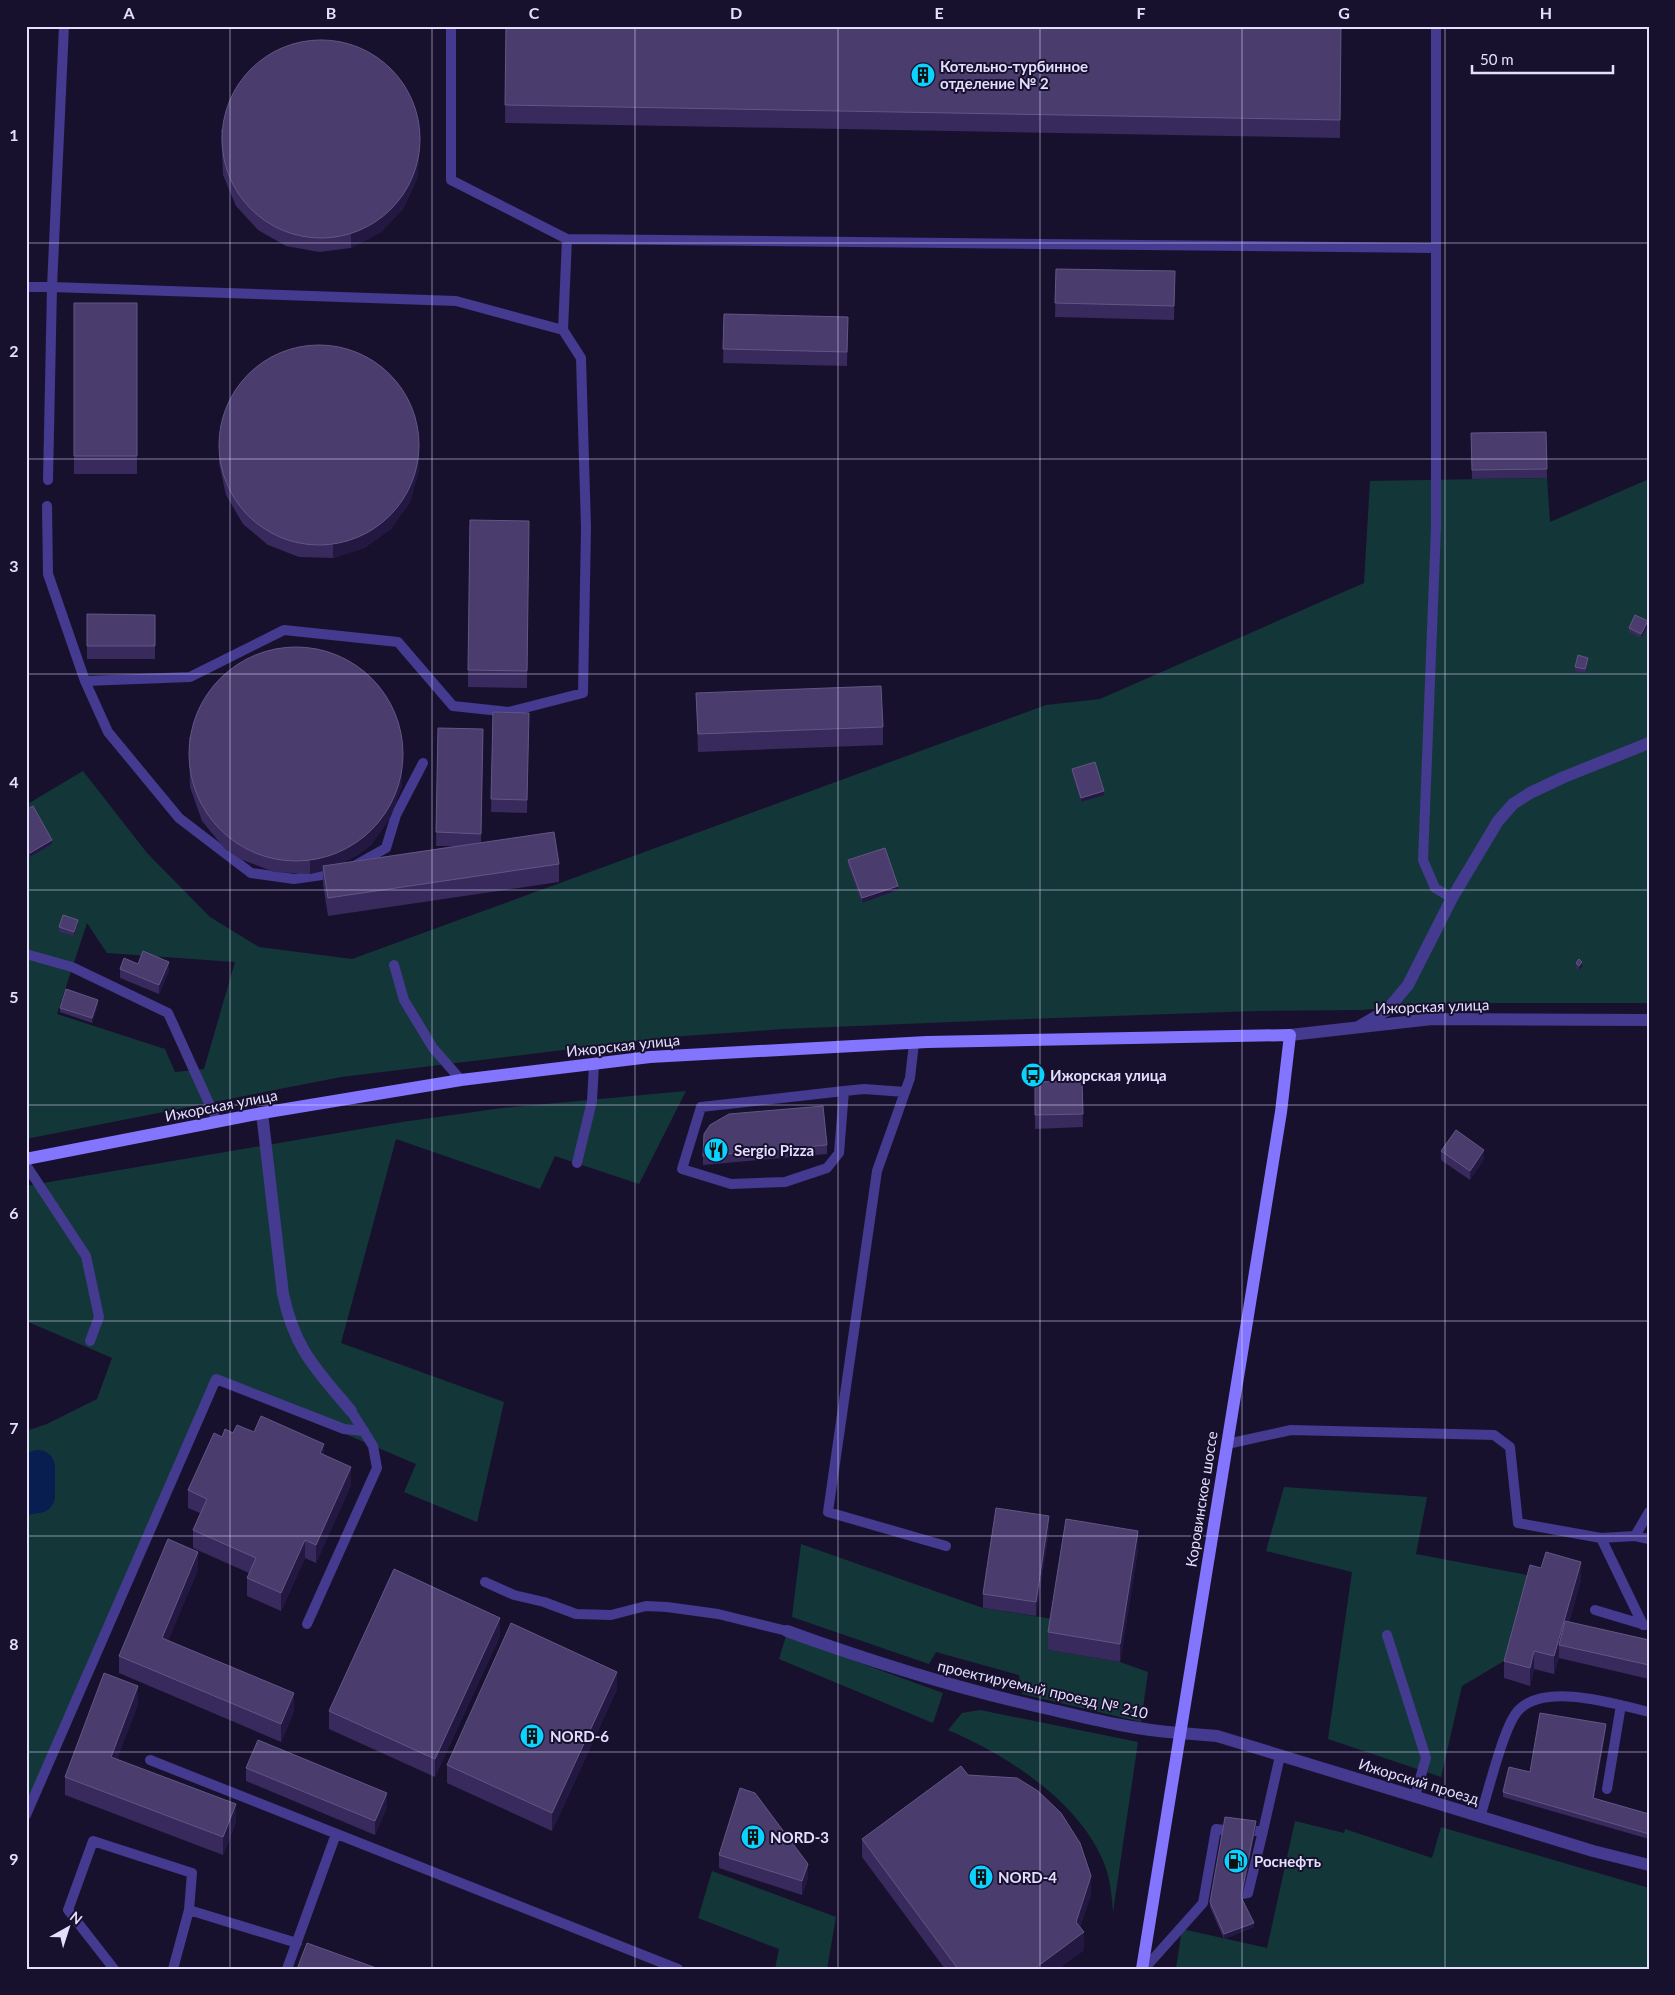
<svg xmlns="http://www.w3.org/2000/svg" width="1675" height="1995" font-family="Lato,sans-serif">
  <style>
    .green { fill: #133739; fill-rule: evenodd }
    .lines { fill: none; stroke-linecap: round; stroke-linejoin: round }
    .river { stroke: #081d50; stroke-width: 34 }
    .service { stroke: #443a8f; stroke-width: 10 }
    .minor { stroke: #443a8f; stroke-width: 12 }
    .tertiary { stroke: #443a8f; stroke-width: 12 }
    .secondary { stroke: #8475ff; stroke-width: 12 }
    .wall { fill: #382a5c }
    .shaded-wall { fill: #231842 }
    .building { fill: #4a3d6e; stroke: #625684 }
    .grid { fill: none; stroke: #e4deff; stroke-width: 1; stroke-opacity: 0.55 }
    .labels { text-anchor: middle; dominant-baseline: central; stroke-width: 4; stroke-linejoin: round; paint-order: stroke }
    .poi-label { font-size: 15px; font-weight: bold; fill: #e4deff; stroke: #18112e; text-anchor: start }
    .street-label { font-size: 15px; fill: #e4deff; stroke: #18112e }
    .neatline { fill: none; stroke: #e4deff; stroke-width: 2 }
    .grid-label { font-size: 16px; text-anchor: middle; font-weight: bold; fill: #e4deff }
  </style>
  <rect width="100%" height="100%" fill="#18112e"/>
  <path class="green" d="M1547,478L1550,522L1649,479V1003H1450L1362,1010L1256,1011L1027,1019L784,1029L669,1037L341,1077L26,1139V805L83,771L147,853L210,917L259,947L352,959L1046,705L1100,699L1364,583L1370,481ZM87,923L107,953L235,962L204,1069L175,1072L165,1049L57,1014Z
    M686,1091L639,1184L555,1156L540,1189L396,1139L341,1343L504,1402L477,1522L404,1492L416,1464L216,1379L26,1815V1431L47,1424L97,1399L112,1358L26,1321V1186L402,1122L502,1108Z
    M1284,1487L1427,1497L1416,1554L1527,1575L1504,1661L1462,1686L1441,1777L1328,1739L1352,1572L1266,1551Z
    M801,1544L983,1608L1053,1619L1048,1650L1120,1662L1148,1672L1141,1722L1022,1694L1019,1675L936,1652L929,1664L792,1617Z
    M786,1636L943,1693L933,1723L779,1659Z
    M980,1710L1138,1742L1113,1912C1112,1896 1110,1878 1104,1863C1080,1802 1007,1755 948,1730L962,1713Z
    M1295,1821L1344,1833L1345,1829L1432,1858L1441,1827L1649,1888V1969H1176L1182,1929L1267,1948Z
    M712,1871L836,1917L827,1969H775L779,1949L698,1918Z"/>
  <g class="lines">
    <path class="river" d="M26,1498L38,1496V1467"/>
    <path class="service" d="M64,26L52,287L456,301L563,330L567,239
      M451,26V180L567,239L1436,248
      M1436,26V528L1423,860L1435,888L1452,898
      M26,287H52L48,480
      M47,506L48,574L85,681
      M354,866L386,848L396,815L423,763
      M336,873L294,879L251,873L179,818L108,732L85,681L190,677L284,630L398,642L453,706L509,712L583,693L586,528L581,358L563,330
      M26,954L72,967L168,1013L217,1121
      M394,965L404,1000L433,1048L461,1080
      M914,1043L910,1078L877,1171L828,1512L946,1546
      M844,1091L839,1153L827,1168L785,1182L731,1184L682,1169L701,1107L844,1091L864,1089L905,1092
      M577,1163L592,1101L594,1064
      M26,1165L86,1256L99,1317L90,1341
      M1227,1444L1291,1430L1494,1435L1510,1447L1518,1523L1601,1538L1643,1625
      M1635,1536L1649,1539
      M1601,1538L1635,1536L1649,1512
      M485,1582L514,1595L544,1602L576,1614L611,1615L646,1606L667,1607L718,1614L787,1631
      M1595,1610L1645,1625
      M307,1624L377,1468L373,1446L351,1411
      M1387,1635L1426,1758L1415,1796
      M150,1760L678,1969
      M1607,1789L1621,1705
      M26,1815L216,1379L344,1429L364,1431
      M1480,1817C1488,1793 1503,1729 1517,1712C1542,1681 1616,1704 1649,1712
      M1254,1831H1263L1280,1756
      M1242,1894L1248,1893L1263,1831
      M189,1910L297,1943
      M114,1969L68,1910L93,1841L192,1873L189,1910L173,1969
      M287,1969L336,1834
      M1144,1969L1203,1903L1216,1829L1224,1830"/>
    <path class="minor" d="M1360,1026L1387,1010L1408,985L1452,898L1498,821L1513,804L1530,793L1564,777L1649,743
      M262,1113L283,1294C295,1350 316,1369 351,1411
      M787,1631C875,1663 962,1690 1053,1710C1095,1720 1136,1730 1180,1733"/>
    <path class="tertiary" d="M1290,1035L1432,1019L1649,1020
      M1180,1733L1217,1736L1593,1851L1649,1865"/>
    <path class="secondary" d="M26,1159L262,1113L461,1080L650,1057L927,1042L1290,1035L1281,1112L1142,1969"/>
  </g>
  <path class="wall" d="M506,26H1341L1340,138L505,123Z
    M221,129L420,146L417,179L403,209L381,232L351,248L319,252L286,246L258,230L236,206L223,175Z
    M1056,269L1175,271L1174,320L1055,317Z
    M74,303H137V474H74Z
    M724,314L848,317L847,366L723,363Z
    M1546,432L1547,478L1472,479L1471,433Z
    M219,449L419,470L410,502L391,529L364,548L333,558L299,557L268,545L243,524L226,495L219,463Z
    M529,521L527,688L468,687V670Z
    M87,614L155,615V659H87Z
    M1648,626L1641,638L1629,632V628Z
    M1588,662L1585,673L1575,671V667Z
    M696,693L883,727V745L698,752Z
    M493,712L529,713L527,813L491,812Z
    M438,728L483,729L481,842L559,864V882L328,916L323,884V871L310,874L274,872L240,859L225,849L202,821L190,787L189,737L402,736V785L391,816L372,844L359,854L342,863L454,846H436Z
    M1072,769L1104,795L1081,802L1072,773Z
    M26,810L52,844L30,857L26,851Z
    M848,860L898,890L862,903L848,865Z
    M78,924L74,936L59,932V927Z
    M1576,963L1582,967L1579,970L1576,968Z
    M138,964L169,971L159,994L120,978V969Z
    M98,1004L92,1023L60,1012V1008Z
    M1082,1081L1083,1127L1035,1129V1082Z
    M827,1145V1154L703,1165V1156Z
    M1441,1151L1484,1159L1470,1180L1441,1160Z
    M254,1432L324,1455L351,1485L316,1563L305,1558L281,1611L247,1596V1578L249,1573L193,1548V1530L200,1513L188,1508V1490L222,1437L233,1433Z
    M1049,1530L1036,1616L983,1608V1594Z
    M1138,1549L1120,1662L1048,1650V1632Z
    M198,1570L168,1640L294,1711L281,1742L119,1673V1656Z
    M1581,1580L1569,1622L1649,1640V1679L1559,1658L1554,1674L1534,1669L1530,1686L1504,1678V1661Z
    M500,1636L435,1777L329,1729V1711Z
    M617,1689L552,1831L447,1783V1765Z
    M138,1704L117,1759L236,1822L223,1855L65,1795V1777Z
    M1606,1729L1594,1798L1649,1814V1839L1503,1797V1792L1530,1772Z
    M246,1768L387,1807L375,1835L246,1781Z
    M968,1775L1091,1894L1080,1927L1084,1950L1058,1969H945L862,1857V1839Z
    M1256,1826L1242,1898L1254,1927L1224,1939L1210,1907V1902Z
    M719,1855L808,1877L802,1895L719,1868Z"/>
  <path class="shaded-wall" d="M420,133V146L417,179L403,209L381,232L351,248V234Z
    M419,457V470L410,502L391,529L364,548L333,558V544Z
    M1648,621V626L1641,638V634Z
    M402,771V785L391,816L372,844L359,854L328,870L323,866V871L310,874V860Z
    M1104,791V795L1081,802V798Z
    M52,840V844L30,857V853Z
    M898,886V890L862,903V898Z
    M78,920V924L74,936V932Z
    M169,962V971L159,994V985Z
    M1582,962V967L1579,970V966Z
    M98,1000V1004L92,1023V1018Z
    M1484,1150V1159L1470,1180V1171Z
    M324,1444V1462L320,1453Z
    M351,1467V1485L316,1563V1545Z
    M1049,1516V1530L1036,1616V1602Z
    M1138,1531V1549L1120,1662V1644Z
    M305,1540V1558L281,1611V1593Z
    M198,1552V1570L162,1656V1638Z
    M1581,1562V1580L1562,1645H1559V1658L1554,1674V1656Z
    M500,1618V1636L435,1777V1759Z
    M1534,1651V1669L1530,1686V1668Z
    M617,1672V1689L552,1831V1813Z
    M138,1686V1704L111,1775V1757Z
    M294,1693V1711L281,1742V1724Z
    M1606,1724V1729L1593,1803V1798Z
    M387,1793V1807L375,1835V1821Z
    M236,1804V1822L223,1855V1837Z
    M1256,1821V1826L1241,1901V1897Z
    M808,1864V1877L802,1895V1881Z
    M1091,1876V1894L1077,1936L1084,1932V1950L1058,1969H1034L1076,1922Z
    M1254,1923V1927L1224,1939V1934Z"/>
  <path class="building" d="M506,26H1341L1340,120L505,105Z
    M222 139a99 99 0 1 1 198 0a99 99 0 1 1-198 0Z
    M1056,269L1175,271L1174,306L1055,303Z
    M74,303H137V456H74Z
    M724,314L848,317L847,352L723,349Z
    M219 445a100 100 0 1 1 200 0a100 100 0 1 1-200 0Z
    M1546,432L1547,469L1472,470L1471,433Z
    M470,520L529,521L527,671L468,670Z
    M87,614L155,615V646H87Z
    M1635,615L1648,621L1641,634L1629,628Z
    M189 754a107 107 0 1 1 214 0a107 107 0 1 1-214 0Z
    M1578,655L1588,658L1585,669L1575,667Z
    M881,686L883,727L698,734L696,693Z
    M493,712L529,713L527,800L491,799Z
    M438,728L483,729L481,834L436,832Z
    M1095,762L1104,791L1081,798L1072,769Z
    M33,806L52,840L30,853L26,847V810Z
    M554,832L559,864L328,898L323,866Z
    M885,848L898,886L862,898L848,860Z
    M63,915L78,920L74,932L59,927Z
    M143,951L169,962L159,985L120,969L124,958L138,964Z
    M1579,959L1582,962L1579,966L1576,963Z
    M66,989L98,1000L92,1018L60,1008Z
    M1082,1081L1083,1114L1035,1115V1082Z
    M823,1106L827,1145L703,1156L704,1134L710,1125L729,1114Z
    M1456,1130L1484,1150L1470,1171L1441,1151Z
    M261,1416L324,1444L320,1453L351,1467L316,1545L305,1540L281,1593L247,1578L256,1558L193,1530L207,1499L188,1490L214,1433L222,1437L225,1429L233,1433L237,1425L254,1432Z
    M996,1508L1049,1516L1036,1602L983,1594Z
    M1066,1519L1138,1531L1120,1644L1048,1632Z
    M168,1539L198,1552L162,1638L294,1693L281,1724L119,1656Z
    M1546,1552L1581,1562L1554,1656L1534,1651L1530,1668L1504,1661L1530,1565L1541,1568Z
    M394,1569L500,1618L435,1759L329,1711Z
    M1565,1621L1649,1640V1665L1559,1645Z
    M511,1623L617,1672L552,1813L447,1765Z
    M104,1673L138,1686L111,1757L236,1804L223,1837L65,1777Z
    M1540,1713L1606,1724L1593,1798L1649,1814V1834L1503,1792L1509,1767L1530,1772Z
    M258,1740L387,1793L375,1821L246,1768Z
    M961,1766L968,1775L1017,1778L1038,1791L1061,1813L1080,1843L1091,1876L1076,1922L1084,1932L1034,1969H958L862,1839Z
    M740,1788L755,1793L808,1864L802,1881L719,1855Z
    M1225,1817L1256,1821L1241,1897L1254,1923L1224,1934L1210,1902Z
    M307,1943L379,1969H297Z"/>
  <path class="grid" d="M230,26V1969M432,26V1969M635,26V1969M838,26V1969M1040,26V1969M1242,26V1969M1445,26V1969M26,243H1649M26,459H1649M26,674H1649M26,890H1649M26,1105H1649M26,1321H1649M26,1536H1649M26,1752H1649"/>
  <defs>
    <symbol id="building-disc" viewBox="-11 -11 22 22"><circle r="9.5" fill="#0ad3ff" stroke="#18112e"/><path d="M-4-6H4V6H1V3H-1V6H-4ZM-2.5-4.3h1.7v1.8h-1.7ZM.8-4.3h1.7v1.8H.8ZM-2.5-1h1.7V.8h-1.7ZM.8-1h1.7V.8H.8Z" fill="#111"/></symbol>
    <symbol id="bus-disc" viewBox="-11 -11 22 22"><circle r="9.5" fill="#0ad3ff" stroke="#18112e"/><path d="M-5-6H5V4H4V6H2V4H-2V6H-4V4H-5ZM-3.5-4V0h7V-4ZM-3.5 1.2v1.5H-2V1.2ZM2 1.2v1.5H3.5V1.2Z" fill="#111"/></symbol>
    <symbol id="restaurant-disc" viewBox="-11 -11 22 22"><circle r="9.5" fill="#0ad3ff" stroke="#18112e"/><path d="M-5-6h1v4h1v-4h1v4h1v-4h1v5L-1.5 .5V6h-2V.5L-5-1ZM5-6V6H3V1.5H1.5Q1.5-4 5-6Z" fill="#111"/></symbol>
    <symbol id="fuel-disc" viewBox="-11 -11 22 22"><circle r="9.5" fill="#0ad3ff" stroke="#18112e"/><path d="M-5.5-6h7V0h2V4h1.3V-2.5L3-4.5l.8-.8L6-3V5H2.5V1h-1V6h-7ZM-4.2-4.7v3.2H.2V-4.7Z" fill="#111"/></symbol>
  </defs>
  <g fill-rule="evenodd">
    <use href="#building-disc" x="909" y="61" width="28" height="28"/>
    <use href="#bus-disc" x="1019" y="1061" width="28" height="28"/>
    <use href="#restaurant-disc" x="702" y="1136" width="28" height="28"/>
    <use href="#building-disc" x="518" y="1722" width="28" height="28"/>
    <use href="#building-disc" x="739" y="1823" width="28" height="28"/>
    <use href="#fuel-disc" x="1222" y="1847" width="28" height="28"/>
    <use href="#building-disc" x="967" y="1863" width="28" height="28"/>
  </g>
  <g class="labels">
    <g class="poi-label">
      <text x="940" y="66">Котельно-турбинное<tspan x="940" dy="17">отделение № 2</tspan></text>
      <text x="1050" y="1075">Ижорская улица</text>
      <text x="734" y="1150">Sergio Pizza</text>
      <text x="550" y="1736">NORD-6</text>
      <text x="770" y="1837">NORD-3</text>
      <text x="1254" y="1861">Роснефть</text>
      <text x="998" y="1877">NORD-4</text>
    </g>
    <g class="street-label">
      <text transform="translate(1432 1006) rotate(-2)">Ижорская улица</text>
      <text transform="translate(623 1045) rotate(-6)">Ижорская улица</text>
      <text transform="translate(221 1105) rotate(-11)">Ижорская улица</text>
      <text transform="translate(1201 1499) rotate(-81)">Коровинское шоссе</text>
      <text transform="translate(1043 1689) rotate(13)">проектируемый проезд № 210</text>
      <text transform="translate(1419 1781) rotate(17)">Ижорский проезд</text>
    </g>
  </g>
  <rect width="1675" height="1995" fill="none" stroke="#18112e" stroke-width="55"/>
  <g transform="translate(68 1928) rotate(39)" stroke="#18112e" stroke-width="4" paint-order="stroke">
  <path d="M0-4L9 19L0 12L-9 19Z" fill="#e4deff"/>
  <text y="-8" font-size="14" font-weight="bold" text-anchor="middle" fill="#e4deff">N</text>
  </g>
  <path d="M1472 65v8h141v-8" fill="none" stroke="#e4deff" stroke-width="2.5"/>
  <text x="1480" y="65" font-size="15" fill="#e4deff" stroke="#18112e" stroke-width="4" paint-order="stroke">50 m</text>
  <rect x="28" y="28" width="1620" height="1940" class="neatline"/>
  <g class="grid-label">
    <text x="129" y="19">A</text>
    <text x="331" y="19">B</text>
    <text x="534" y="19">C</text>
    <text x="736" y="19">D</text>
    <text x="939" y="19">E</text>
    <text x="1141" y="19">F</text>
    <text x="1344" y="19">G</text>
    <text x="1546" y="19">H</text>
    <text x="14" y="141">1</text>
    <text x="14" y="357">2</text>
    <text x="14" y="572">3</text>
    <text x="14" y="788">4</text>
    <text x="14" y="1003">5</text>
    <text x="14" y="1219">6</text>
    <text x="14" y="1434">7</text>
    <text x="14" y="1650">8</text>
    <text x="14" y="1865">9</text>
  </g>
</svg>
